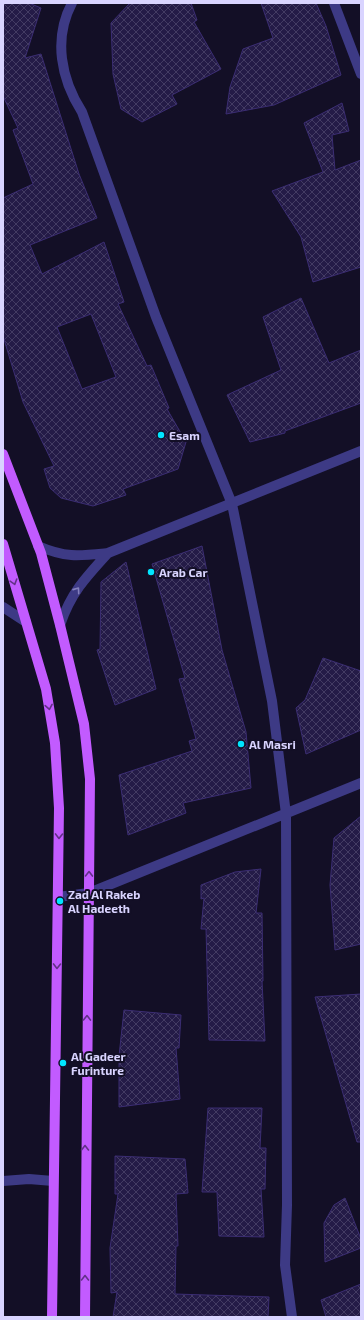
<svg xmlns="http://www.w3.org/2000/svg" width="364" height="1320" font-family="'Exo 2',sans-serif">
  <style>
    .building { fill: url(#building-cross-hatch); stroke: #3b2d73; fill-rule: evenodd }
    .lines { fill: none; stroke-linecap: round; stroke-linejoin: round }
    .street { stroke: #3d3a85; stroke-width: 10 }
    .primary { stroke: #c25bff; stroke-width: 10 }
    .oneway { stroke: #623188 }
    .oneway2 { stroke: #837fbc }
    .poi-dot { fill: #00e5ff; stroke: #130f26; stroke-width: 1.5 }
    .labels { text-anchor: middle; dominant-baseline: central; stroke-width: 4; stroke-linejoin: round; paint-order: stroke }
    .poi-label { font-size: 12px; font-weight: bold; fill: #d9d4ff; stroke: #130f26; text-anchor: start }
  </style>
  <defs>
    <pattern id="building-cross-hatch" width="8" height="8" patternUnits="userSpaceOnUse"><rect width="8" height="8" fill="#241b47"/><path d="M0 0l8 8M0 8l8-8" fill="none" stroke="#433b63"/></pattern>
  </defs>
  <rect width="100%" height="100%" fill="#130f26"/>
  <path class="building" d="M3,3H29L41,8L25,58L41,54L79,174L97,218L30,245L42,274L104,242L124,302L118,304L147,366L151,365L169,408L167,409L186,442L178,469L123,489L126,495L93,506L61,498L50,488L44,469L54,466L23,402L3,336V198L33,184L13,130L18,128L3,96ZM91,314L116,377L82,389L57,327Z
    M130,3H191L197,20L194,22L221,69L172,95L177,104L142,122L121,109L113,74L111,23Z
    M261,3H316L326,26L341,75L274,105L226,114L230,87L243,49L273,38Z
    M342,103L349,131L332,135L335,170L361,160V267L313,282L301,237L272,191L323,172L304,123Z
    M301,298L329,363L361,350V403L285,431V433L250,442L227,395L281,370L263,317Z
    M202,546L222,650L246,732L251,788L183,803L186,813L128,835L119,775L192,751L189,741L196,739L179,679L185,678L152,564Z
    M126,562L156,689L115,705L97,650L100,649L101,582Z
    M323,658L361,671V730L306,754L296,708L305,700Z
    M361,816V944L335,950L330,885L334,838Z
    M261,869L256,913H262L263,981H262L265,1041L209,1040L206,929H201L204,898L201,899V885L235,872Z
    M361,994V1142H357L315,997Z
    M124,1010L181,1015L179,1048H176L180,1099L119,1107V1056Z
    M208,1108H262L260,1148H266L265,1189H261L264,1237L219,1236L217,1192H202Z
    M115,1156L185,1159L188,1193L176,1194L178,1246H176L175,1294L269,1297L268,1317H113L117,1292L111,1293L110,1248L118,1194H115Z
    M345,1198L361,1239V1248L325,1262L324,1223L334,1205Z
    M361,1284V1317H326L321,1300Z"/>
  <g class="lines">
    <path class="street" d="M72,3C53,39 61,79 82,112L156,317L232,504L272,701L286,814L287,1205L285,1265L292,1317
      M334,3L361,74
      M38,546C66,558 79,556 108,553L361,451
      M3,607L26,622
      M60,625C71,593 85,578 108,553
      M58,897L89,893L361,783
      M3,1181L29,1179L53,1181"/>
    <path class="primary" d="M3,454L41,553L60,625L84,724L90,779L85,1317
      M3,544L46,689L55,743L59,808L52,1317"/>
  </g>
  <defs><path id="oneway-chevron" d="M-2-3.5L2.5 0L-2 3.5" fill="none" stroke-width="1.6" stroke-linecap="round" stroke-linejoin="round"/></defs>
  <g class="oneway">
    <use href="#oneway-chevron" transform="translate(14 582) rotate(73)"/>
    <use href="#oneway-chevron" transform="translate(49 707) rotate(80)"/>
    <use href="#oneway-chevron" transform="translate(59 836) rotate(91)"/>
    <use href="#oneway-chevron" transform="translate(89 874) rotate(-89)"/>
    <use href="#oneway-chevron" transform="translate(57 966) rotate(91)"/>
    <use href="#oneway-chevron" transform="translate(87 1018) rotate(-89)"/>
    <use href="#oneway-chevron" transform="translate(85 1148) rotate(-90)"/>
    <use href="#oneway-chevron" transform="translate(85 1278) rotate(-90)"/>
  </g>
  <use class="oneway2" href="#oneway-chevron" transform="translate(77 590) rotate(-55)"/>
  <g class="poi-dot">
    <circle cx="161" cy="435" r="4"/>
    <circle cx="151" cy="572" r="4"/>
    <circle cx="241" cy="744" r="4"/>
    <circle cx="60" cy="901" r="4"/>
    <circle cx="63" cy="1063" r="4"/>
  </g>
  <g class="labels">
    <g class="poi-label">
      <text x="169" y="435">Esam</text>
      <text x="159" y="572">Arab Car</text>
      <text x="249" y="744">Al Masri</text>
      <text x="68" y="894">Zad Al Rakeb<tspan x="68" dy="14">Al Hadeeth</tspan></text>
      <text x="71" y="1056">Al Gadeer<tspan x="71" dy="14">Furinture</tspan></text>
    </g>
  </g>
  <rect width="364" height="1320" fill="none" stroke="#d9d4ff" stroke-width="8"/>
</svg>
